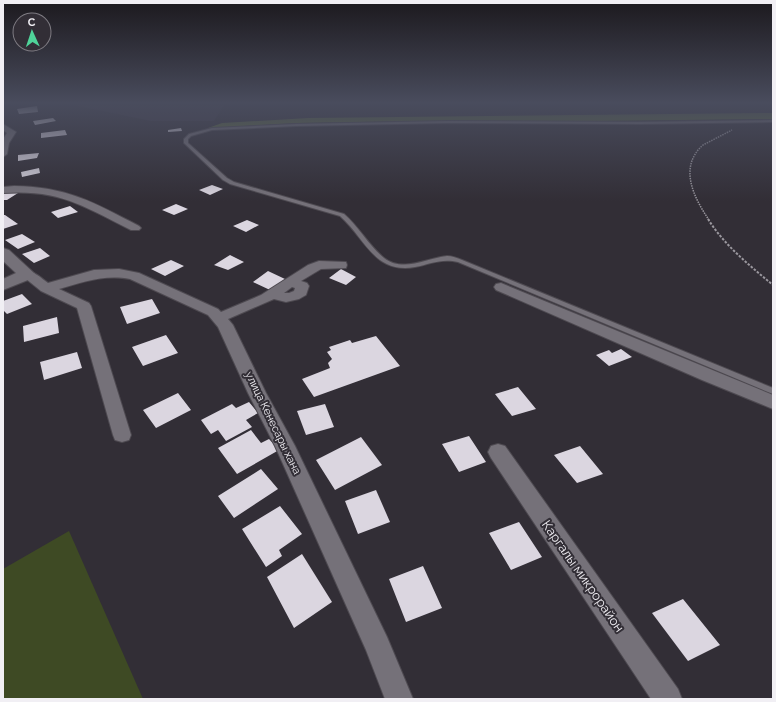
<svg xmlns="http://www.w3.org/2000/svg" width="776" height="702" font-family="Raleway,sans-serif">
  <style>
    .built { fill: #3d3744 }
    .green { fill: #3e4a24 }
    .forest { fill: #62723c }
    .building { fill: #dbd6e0 }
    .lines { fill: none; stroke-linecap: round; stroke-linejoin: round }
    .service-casing { stroke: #4e4a51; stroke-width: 2 }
    .minor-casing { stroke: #4e4a51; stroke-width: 2 }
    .tertiary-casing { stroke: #4e4a51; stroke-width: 2 }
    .path-far1 { stroke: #9a979e; stroke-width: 1.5; stroke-dasharray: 1.5 1; stroke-linecap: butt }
    .path { stroke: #9a979e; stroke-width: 2; stroke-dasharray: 2.5 1.5; stroke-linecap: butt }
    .service { fill: #757179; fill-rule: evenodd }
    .minor { fill: #757179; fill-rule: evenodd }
    .tertiary { fill: #757179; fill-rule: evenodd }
    .labels { text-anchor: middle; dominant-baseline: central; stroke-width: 4; stroke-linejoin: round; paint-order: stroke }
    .street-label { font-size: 11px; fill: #f1eff4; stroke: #322e36 }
    .near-street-label { font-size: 13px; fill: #f1eff4; stroke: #322e36 }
  </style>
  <rect width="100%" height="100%" fill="#322e36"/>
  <path class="built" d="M59,102H226L214,121H151Z"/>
  <path class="green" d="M69,531L143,699H3V569Z"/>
  <path class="forest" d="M773,113V119L598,121H418L298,123L208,128L222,123L308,118Z"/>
  <path class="building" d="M37,106L38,112L19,114L17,109Z
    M53,118L56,121L35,125L33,121Z
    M181,128L182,131L168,132V130Z
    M65,130L67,135L41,138V133Z
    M39,153L37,158L18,161V155Z
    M39,168L40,173L22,177L21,172Z
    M212,185L223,189L210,195L199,190Z
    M3,192L18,193L7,200H3Z
    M176,204L188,209L174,215L162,210Z
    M70,206L78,212L58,218L51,212Z
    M3,215H5L18,224L3,229Z
    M247,220L259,225L246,232L233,226Z
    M22,234L35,242L18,249L5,240Z
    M40,248L50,256L34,263L22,254Z
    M230,255L244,262L228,270L214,265Z
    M171,260L184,266L165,276L151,269Z
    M341,269L356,277L346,285L329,278Z
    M268,271L285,279L270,290L253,282Z
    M22,294L32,304L7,314L3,310V301Z
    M152,299L160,313L127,324L120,307Z
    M57,317L59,333L24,342L23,326Z
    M166,335L178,353L143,366L132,347Z
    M376,336L400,366L314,397L302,379L330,368L328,363L332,359L327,352L331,350L329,347L350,340L352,343Z
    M621,349L632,357L609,366L596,355L609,350L612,353Z
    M77,352L82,368L44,380L40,362Z
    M518,387L536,409L512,416L495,394Z
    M178,393L191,410L156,428L143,410Z
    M249,402L258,413L246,420L252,427L226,441L218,430L211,434L201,420L232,404L236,408Z
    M325,404L334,427L306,435L297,411Z
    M251,430L261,443L269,439L279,450L237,474L218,448Z
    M469,436L486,462L459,472L442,444Z
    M361,437L382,465L335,490L316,460Z
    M580,446L603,474L577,483L554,455Z
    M261,469L278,489L234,518L218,496Z
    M376,490L390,522L358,534L345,501Z
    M280,506L302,534L279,550L282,556L266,567L242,529Z
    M519,522L542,557L511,570L489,533Z
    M302,554L332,602L294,628L267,577Z
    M423,566L442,608L406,622L389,579Z
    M683,599L720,645L688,661L652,613Z"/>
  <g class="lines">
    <defs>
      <path id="service" d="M773,120V122L640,124L448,123L296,126L212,130L191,136L188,139V143L227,178L234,182L344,214C359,227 369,246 384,258C403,273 427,258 447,256C452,256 457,258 462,260L773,388V394L458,262C442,258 430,264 415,267C374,274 366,239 340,216L230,184L223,180L184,143V139L189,134L212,128L296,124L448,121L640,122Z"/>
      <path id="minor" d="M3,124L16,132L9,143L7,154L3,157V139L7,133L3,130Z
        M14,186C68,187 93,202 139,226L141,228L139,230H131C83,206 59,189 3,193V187Z
        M319,261L346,262L347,265L346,268L321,269L301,281L307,283L309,286L306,295L299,299L286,302L274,299L228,319L233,325L266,393L295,446L387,637L413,699H385L366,650L275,446L248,393L218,327L208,315L130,279C105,274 83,282 59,289L89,303L91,306L131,435L129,440L122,442L115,440L113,435L77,308L41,291L20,274L22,271C32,269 40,277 48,283L94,270L119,269L139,273L218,309L221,312L261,295L308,265ZM292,287L295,288L294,291L289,293H284Z
        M501,283L773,395V409L702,380L496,290L494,287L496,284Z
        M498,444L505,446L678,689L682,699H651L491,458L488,452L491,446Z"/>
      <path id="tertiary" d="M3,248L9,250L35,274L33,278L3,290V279L16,273L3,261Z"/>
    </defs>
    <use href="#service" class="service-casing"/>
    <use href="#minor" class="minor-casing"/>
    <use href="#tertiary" class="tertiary-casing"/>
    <path class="path-far1" d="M709,220C694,198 678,167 703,145L732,130"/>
    <path class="path" d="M708,219C724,245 750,266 773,285"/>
    <use href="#service" class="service"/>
    <use href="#minor" class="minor"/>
    <use href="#tertiary" class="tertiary"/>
  </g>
  <linearGradient id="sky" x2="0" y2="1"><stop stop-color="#1c191e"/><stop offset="0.51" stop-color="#494c5d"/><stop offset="1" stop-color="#494c5d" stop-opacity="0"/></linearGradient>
  <rect width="776" height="201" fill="url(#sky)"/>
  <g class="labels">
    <g class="street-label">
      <text transform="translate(273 423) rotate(64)">улица Кенесары хана</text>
    </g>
    <g class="near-street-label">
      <text transform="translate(583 576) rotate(55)">Каргалы микрорайон</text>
    </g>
  </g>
  <rect width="776" height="702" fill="none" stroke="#f1eff4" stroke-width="8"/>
  <g transform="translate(32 32) rotate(357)"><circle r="19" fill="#322e36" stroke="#7e7b82"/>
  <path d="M0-3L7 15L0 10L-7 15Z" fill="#4fd399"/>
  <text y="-6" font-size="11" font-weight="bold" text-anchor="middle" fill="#f1eff4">С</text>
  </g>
</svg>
